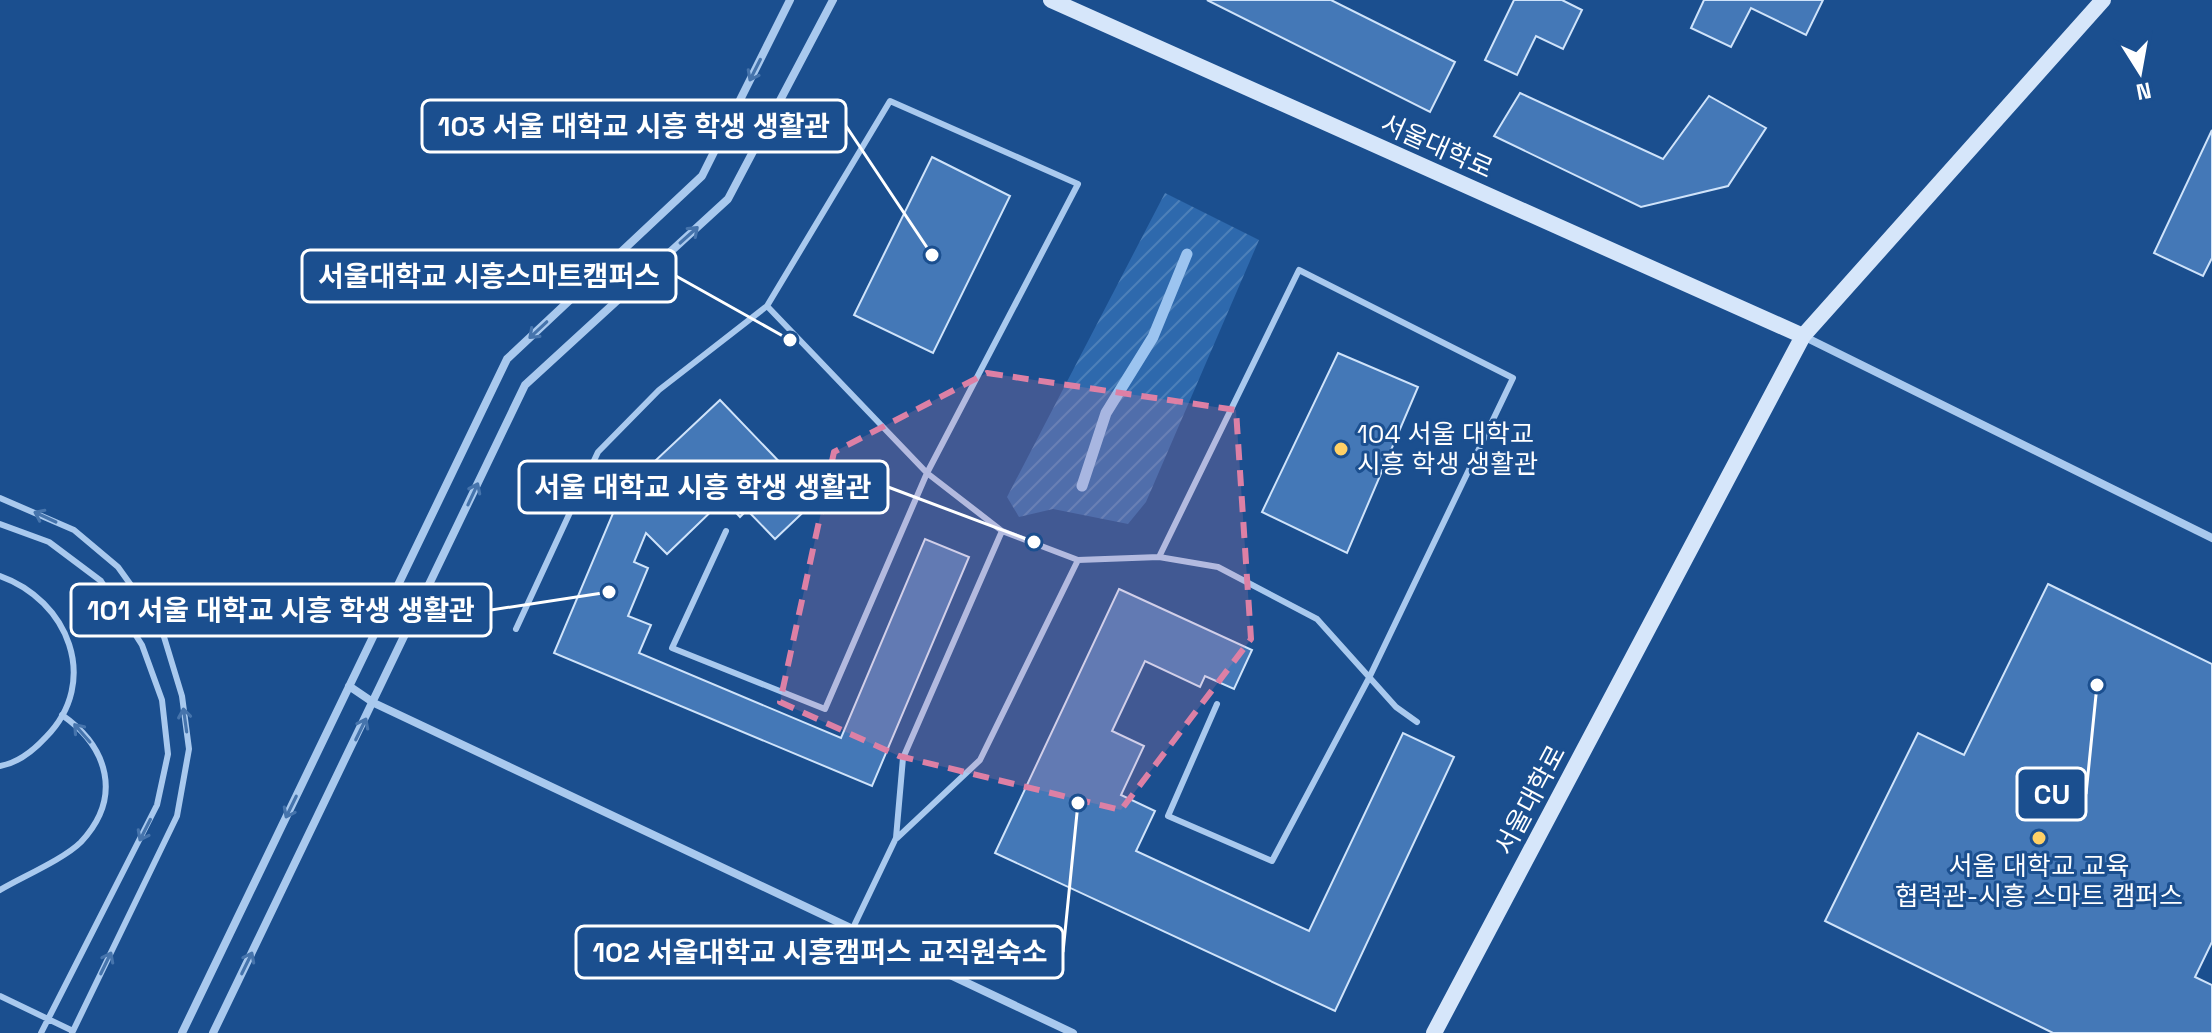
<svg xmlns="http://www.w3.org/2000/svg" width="2212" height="1033" font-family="'Space Grotesk','Noto Sans KR',sans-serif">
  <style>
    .garden { fill: url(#garden-furrows) }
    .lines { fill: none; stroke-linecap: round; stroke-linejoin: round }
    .stream { stroke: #9cc4f0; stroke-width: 11 }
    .building { fill: #4478b7; stroke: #cfe3fa; stroke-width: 2 }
    .lane { stroke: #a9c9ee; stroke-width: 6 }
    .street { stroke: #a9c9ee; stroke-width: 8 }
    .secondary { stroke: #d6e6fa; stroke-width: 16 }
    .oneway { stroke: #4674ac }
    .marked { fill: #dd80a5; fill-opacity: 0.2; stroke: #dd80a5; stroke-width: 6; stroke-dasharray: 16 10; stroke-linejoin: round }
    .poi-dot { fill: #ffd166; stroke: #1b4f8f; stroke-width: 3 }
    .labels { text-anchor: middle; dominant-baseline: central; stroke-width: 6; stroke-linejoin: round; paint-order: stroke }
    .street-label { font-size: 26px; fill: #fff; stroke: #1b4f8f }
    .poi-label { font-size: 26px; fill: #fff; stroke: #1b4f8f; text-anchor: start }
    .leader { fill: none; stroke: #fff; stroke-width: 3 }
    .callout-dot { fill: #fff; stroke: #1b4f8f; stroke-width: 3 }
    .callout { fill: #1b4f8f; stroke: #fff; stroke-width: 3 }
    .callout-label { font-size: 28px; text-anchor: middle; font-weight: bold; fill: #fff }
  </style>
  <defs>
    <pattern id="garden-furrows" width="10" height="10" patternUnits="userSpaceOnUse" patternTransform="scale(2)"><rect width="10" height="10" fill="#2e69ad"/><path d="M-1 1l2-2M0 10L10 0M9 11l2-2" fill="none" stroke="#4d80b9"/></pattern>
  </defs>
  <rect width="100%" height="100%" fill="#1b4f8f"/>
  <path class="garden" d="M1165,193L1259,240L1146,502L1128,524L1053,509L1019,517L1007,497Z"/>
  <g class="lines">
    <path class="stream" d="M1082,486L1106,413L1153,337L1187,254"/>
  </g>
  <path class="building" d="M1207,0H1331L1455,62L1430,112Z
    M1514,0H1562L1582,10L1563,49L1536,36L1517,75L1485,60Z
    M1704,0H1823L1806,35L1751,8L1731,47L1691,28Z
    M1520,93L1663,159L1709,96L1766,128L1728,186L1641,207L1494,136Z
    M2212,130V258L2203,276L2154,253Z
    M932,157L1010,196L933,353L854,315Z
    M1338,353L1418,387L1347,553L1262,512Z
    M720,400L816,500L775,539L747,510L740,517L713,488L723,500L667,554L646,533L634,562L648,568L628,616L651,625L639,653L841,738L925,539L969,557L872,786L554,653L622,492Z
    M2048,584L2212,664V942L2195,977L2212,985V1033H2053L1825,921L1918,733L1964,755Z
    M1119,589L1252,650L1234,689L1205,676L1200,687L1145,661L1112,731L1144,746L1121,795L1155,811L1136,851L1309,931L1403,733L1454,757L1335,1011L995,853Z"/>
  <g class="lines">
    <path class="lane" d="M767,306L927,473L1002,531L1078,560L1159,557L1218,567L1317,619L1396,707L1417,722
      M0,498L74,530L118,567L161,627L182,696L189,749L177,816L72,1033
      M0,524L49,542L101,581L142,645L162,700L168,754L157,805L41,1033
      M1159,557L1299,270L1513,378L1369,678L1272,861L1168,816L1217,704
      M0,576C68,600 101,681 46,737C34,750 18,763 0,766
      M516,629L598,452L659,390L767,306L890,101L1078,184L927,473L825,709L672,648L726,531
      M897,838L980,760L1078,560
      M0,890C22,877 64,859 81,842C123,797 108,747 62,715
      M851,932L896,838L903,758L1002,531
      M0,996L73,1031"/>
    <path class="street" d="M1803,336L2212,538
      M349,686L374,703L1073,1033
      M182,1033L507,359L702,176L790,0
      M213,1033L525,385L728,199L833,0"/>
    <path class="secondary" d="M1051,0L1803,336
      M1434,1033L1803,336L2103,0"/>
  </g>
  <defs><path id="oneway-shaft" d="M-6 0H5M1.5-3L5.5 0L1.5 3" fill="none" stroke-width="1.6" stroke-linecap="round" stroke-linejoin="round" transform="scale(2)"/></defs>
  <g class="oneway">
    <use href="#oneway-shaft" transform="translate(755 70) rotate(117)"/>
    <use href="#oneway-shaft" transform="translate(689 235) rotate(-42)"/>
    <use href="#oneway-shaft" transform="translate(538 330) rotate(137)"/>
    <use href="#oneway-shaft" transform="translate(473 494) rotate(-65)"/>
    <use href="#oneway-shaft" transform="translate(45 517) rotate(-155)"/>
    <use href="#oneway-shaft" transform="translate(185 720) rotate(-98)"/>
    <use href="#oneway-shaft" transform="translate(361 729) rotate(-64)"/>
    <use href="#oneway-shaft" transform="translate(82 733) rotate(-131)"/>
    <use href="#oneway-shaft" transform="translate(291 807) rotate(116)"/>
    <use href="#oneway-shaft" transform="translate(145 830) rotate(117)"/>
    <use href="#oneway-shaft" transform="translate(106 963) rotate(-64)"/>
    <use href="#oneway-shaft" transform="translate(247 963) rotate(-64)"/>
  </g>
  <path class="marked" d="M987,373L1236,410L1251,639L1121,810L899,756L780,702L834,452Z"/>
  <g class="poi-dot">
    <circle cx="1341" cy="449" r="8"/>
    <circle cx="2039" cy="838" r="8"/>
  </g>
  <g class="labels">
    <g class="street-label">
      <text transform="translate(1437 146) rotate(24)">서울대학로</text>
      <text transform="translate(1530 800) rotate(-62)">서울대학로</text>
    </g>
    <g class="poi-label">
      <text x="1357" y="434">104 서울 대학교<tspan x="1357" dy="30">시흥 학생 생활관</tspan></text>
      <text x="2039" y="866" text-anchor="middle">서울 대학교 교육<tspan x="2039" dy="30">협력관-시흥 스마트 캠퍼스</tspan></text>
    </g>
  </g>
  <path class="leader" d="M932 255L846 126M790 340L676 276M1034 542L888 487M609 592L491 610M2097 685L2086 794M1078 803L1063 952"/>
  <g class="callout-dot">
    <circle cx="932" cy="255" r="8"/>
    <circle cx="790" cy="340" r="8"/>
    <circle cx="1034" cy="542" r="8"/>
    <circle cx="609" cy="592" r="8"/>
    <circle cx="2097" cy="685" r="8"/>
    <circle cx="1078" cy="803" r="8"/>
  </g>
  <g class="callout">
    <rect x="422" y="100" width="424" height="52" rx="8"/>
    <rect x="302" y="250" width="374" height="52" rx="8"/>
    <rect x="519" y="461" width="369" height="52" rx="8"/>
    <rect x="71" y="584" width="420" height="52" rx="8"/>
    <rect x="2017" y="768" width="69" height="52" rx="8"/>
    <rect x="576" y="926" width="487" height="52" rx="8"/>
  </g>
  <g class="callout-label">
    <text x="634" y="136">103 서울 대학교 시흥 학생 생활관</text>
    <text x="489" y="286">서울대학교 시흥스마트캠퍼스</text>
    <text x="703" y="497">서울 대학교 시흥 학생 생활관</text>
    <text x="281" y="620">101 서울 대학교 시흥 학생 생활관</text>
    <text x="2052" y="804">CU</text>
    <text x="820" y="962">102 서울대학교 시흥캠퍼스 교직원숙소</text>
  </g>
  <g transform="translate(2140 72) rotate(169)" stroke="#1b4f8f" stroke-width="6" paint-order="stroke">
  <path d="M0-6L14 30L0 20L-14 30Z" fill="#ffffff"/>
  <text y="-12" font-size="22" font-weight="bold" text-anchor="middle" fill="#ffffff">N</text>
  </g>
</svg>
